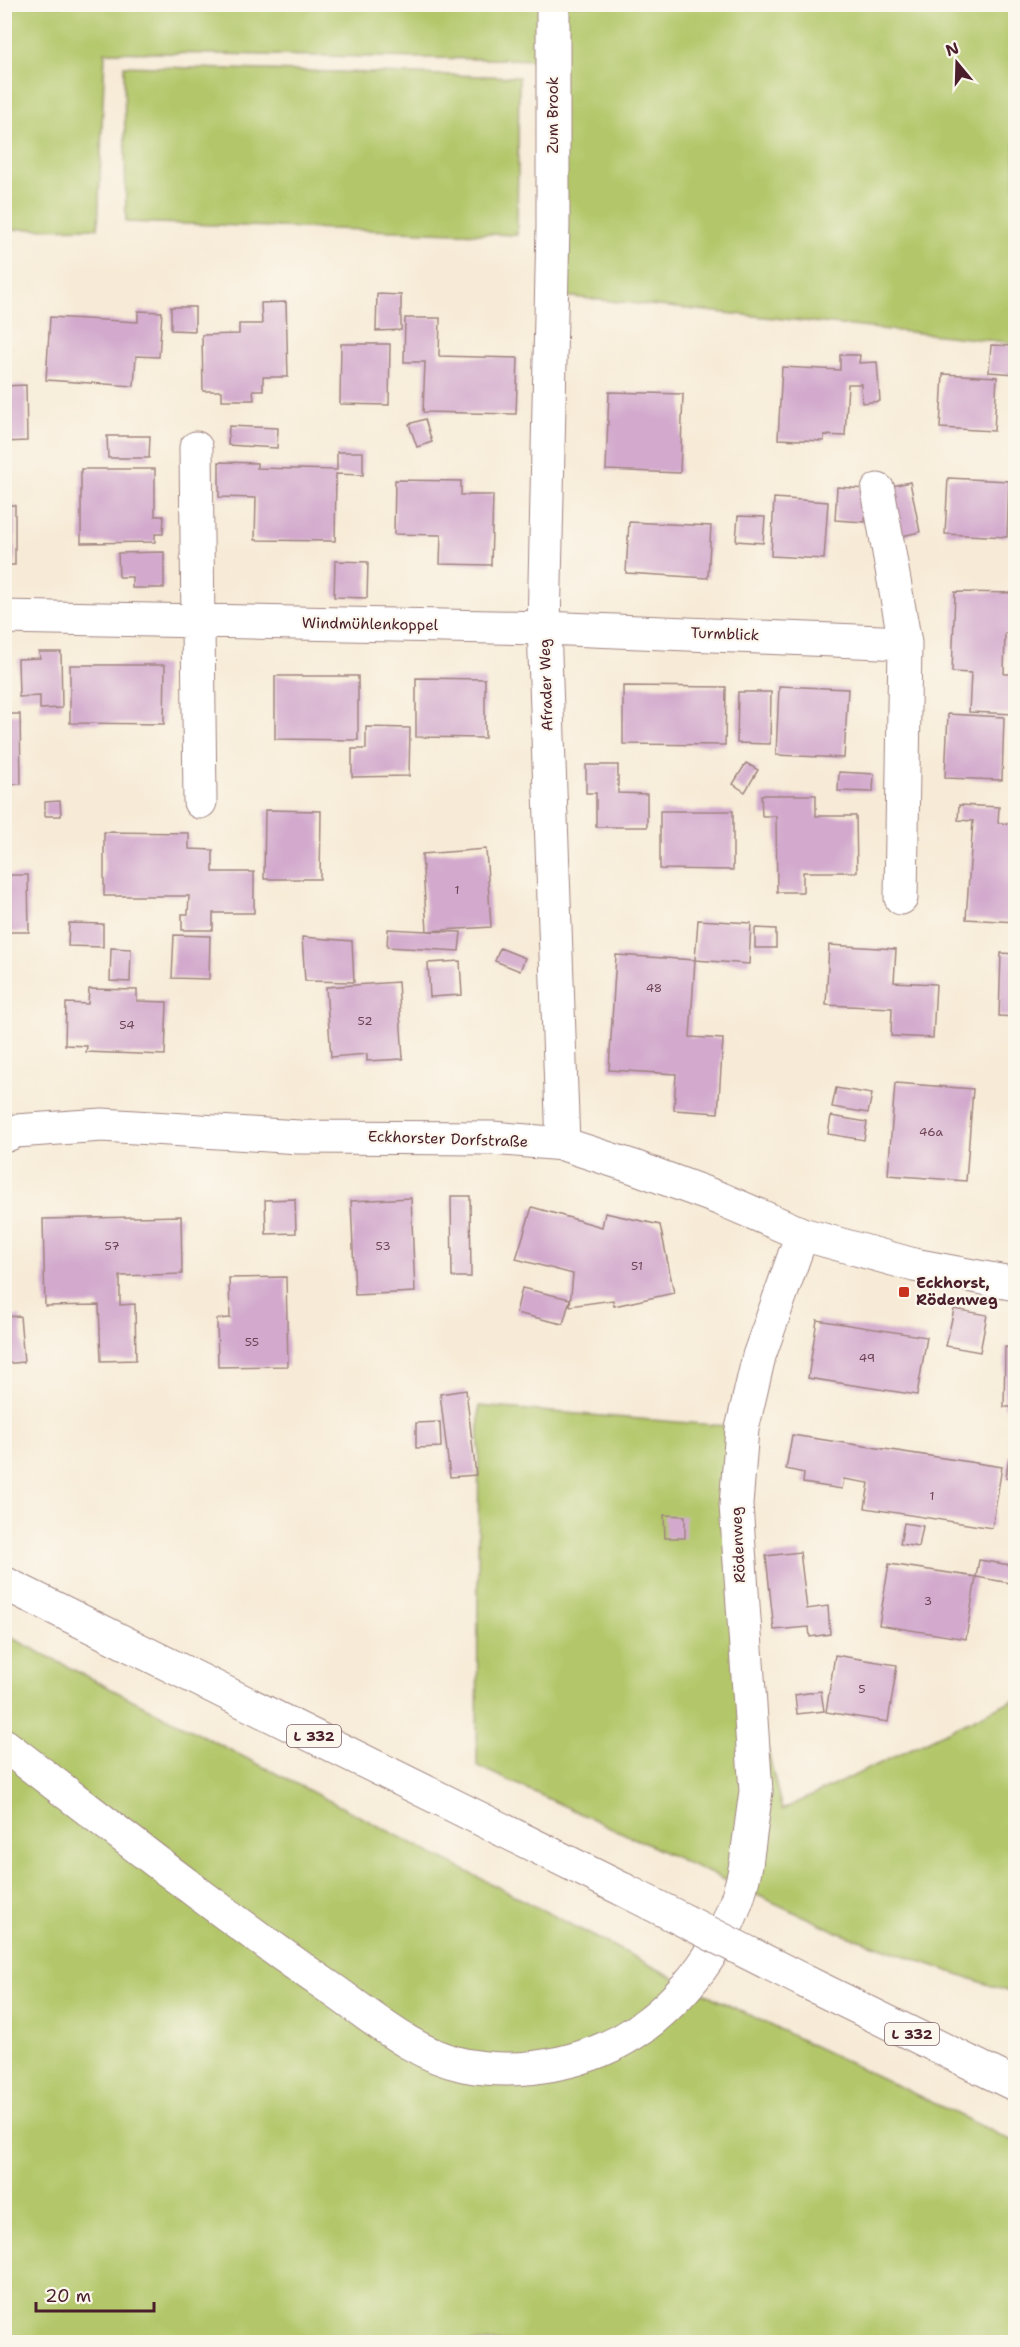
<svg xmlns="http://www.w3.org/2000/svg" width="1020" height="2347" font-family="'Shantell Sans',sans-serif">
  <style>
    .green { fill: #b3c76b; stroke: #7e734b; stroke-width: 1.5 }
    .building { fill: #d3aacd }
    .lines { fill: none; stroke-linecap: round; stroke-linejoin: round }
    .minor-casing { stroke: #a08581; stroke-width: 35 }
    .major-casing { stroke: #a08581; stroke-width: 35 }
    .minor { stroke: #fff; stroke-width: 33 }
    .major { stroke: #fff; stroke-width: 33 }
    .major-bridge-casing { stroke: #a08581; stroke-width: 35; stroke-linecap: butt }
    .major-bridge { stroke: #fff; stroke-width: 33 }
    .poi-dot { fill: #c8321e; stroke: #fbf7ec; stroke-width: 2 }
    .labels { text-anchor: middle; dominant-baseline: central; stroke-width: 4.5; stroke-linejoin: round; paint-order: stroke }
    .number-label { font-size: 12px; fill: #6c4254 }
    .shield { fill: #fbf7ec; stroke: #7f6065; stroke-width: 1.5 }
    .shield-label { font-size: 14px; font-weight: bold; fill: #4a1f2b }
    .street-label { font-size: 15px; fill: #4a1f2b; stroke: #fbf7ec }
    .poi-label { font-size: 15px; font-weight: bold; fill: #4a1f2b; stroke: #fbf7ec; text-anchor: start }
  </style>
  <rect width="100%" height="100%" fill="#fbf7ec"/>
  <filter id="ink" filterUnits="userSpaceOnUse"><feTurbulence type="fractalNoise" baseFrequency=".0167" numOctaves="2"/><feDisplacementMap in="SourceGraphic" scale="12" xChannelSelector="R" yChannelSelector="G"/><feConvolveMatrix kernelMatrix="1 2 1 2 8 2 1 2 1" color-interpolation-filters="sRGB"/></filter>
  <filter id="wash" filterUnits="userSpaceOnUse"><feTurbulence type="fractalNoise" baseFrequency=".008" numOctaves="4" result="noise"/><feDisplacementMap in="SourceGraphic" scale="24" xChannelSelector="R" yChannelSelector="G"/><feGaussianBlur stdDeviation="1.35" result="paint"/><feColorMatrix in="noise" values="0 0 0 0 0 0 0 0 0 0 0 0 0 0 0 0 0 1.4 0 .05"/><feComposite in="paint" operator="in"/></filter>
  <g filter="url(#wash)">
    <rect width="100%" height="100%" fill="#f7ebd7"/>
    <path class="green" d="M5,5H1015V343L563,296L547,60L105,52L98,228L19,229L5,232Z
      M124,66L519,77L517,235L126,222Z
      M479,1406L726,1426L735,1615L782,1810L1015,1699V1994L842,1934L477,1766Z
      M4,1634L718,2000L1015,2142V2342H5Z"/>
    <g id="blocks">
      <path class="building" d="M377,294L401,295V330L376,331Z
        M286,302L288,377H263V390H253L254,400H222V391H203L202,335L239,334V324H262L261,303Z
        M171,307H195V331L171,330Z
        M138,311L162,312L159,357L136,356L134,386L46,380L50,317L138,322Z
        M405,318H440L439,356L518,358L516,414L423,412L425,362H404Z
        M341,344H390L389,405L340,404Z
        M991,345L1016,346V374L989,372Z
        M840,355H860L859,363L877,362L880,401L862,403L861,384H848L845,436L824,435V441L778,439L782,367L840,370Z
        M943,374L997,377L994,431L940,428Z
        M26,385L27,441L4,442V386Z
        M609,392L683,394L680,473L606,470Z
        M425,419L432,442L417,447L409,424Z
        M229,426L278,428L277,448L228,445Z
        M107,436H150L149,458H108Z
        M337,452H363V475L336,474L335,541L255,540L256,498L219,497V462L257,463V468L337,470Z
        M81,469H155V516H164L163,534H155V542L81,543Z
        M948,478L1009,481L1007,537L945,534Z
        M395,480L461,481V495H493L491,565L440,564L441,535L394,534Z
        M910,482L920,532L902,536L892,486Z
        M837,487L867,489L865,522L835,520Z
        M774,498L828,502L824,559L771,556Z
        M4,505H15V565H4Z
        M738,516L765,517L763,543L736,541Z
        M629,522L711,526L708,578L626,573Z
        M164,552V588H132V577H119L118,553Z
        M335,561L368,562L367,598L334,597Z
        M955,592L1016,593V633H1005L1004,674H1016V714L969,712L971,673L952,672Z
        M39,652H61L62,708L40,709V696L19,697L18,659L40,658Z
        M70,665H165L164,724L70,723Z
        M275,676H358V740L275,739Z
        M416,678L485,679V738L416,737Z
        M623,686L726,687L725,745L623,744Z
        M779,686L848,689L844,758L776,755Z
        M738,692H771L770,744L737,743Z
        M4,714H20L21,784L4,785Z
        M948,714L1004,717L1002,780L945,778Z
        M366,727L410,728L409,776L352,777V749H366Z
        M746,763L758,770L745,792L733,784Z
        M586,765H618V793L647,794V827H596V793H586Z
        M839,772L874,774L873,792L838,791Z
        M761,795H816V816H856L857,872H803V892H777L776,816H762Z
        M60,801L61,816H45V802Z
        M959,805L999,807L998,823L1016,824V922L966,919L973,821L958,820Z
        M265,810L321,811L320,879H264Z
        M660,811H733V870L660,869Z
        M104,832L189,833V849L213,850V872H254V913H213V930H182V914H188L189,896H104Z
        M486,849L491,927L427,931L461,932L459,951L387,947L388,929L427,931L422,854Z
        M4,875H28L29,932H4Z
        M698,920L751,923L749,964L695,960Z
        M69,923L103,924V947L68,946Z
        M755,928L776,929V948H755Z
        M174,935L210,936L209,979L172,978Z
        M302,937L352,941L354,982L305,981Z
        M829,945L896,949L894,982L936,984L933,1038L891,1036L892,1008L826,1005Z
        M111,948L131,949L130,982L110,981Z
        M500,948L525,958L520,971L495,961Z
        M1001,953L1016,954V1017L999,1016Z
        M616,955L695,960L690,1037L723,1039L718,1113L674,1110L676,1074L609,1070Z
        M460,961L462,995L430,997L428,963Z
        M398,982L403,1059L367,1061V1054L331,1057L326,987Z
        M89,989L137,990V1001L167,1002L165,1055L86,1052L87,1046L65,1045L66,1003L88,1004Z
        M895,1083L973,1089L966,1181L888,1175Z
        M836,1088L872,1094L868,1113L832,1107Z
        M831,1116L867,1122L864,1140L828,1134Z
        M451,1196H470L471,1277H452Z
        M411,1198L415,1292L355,1295L351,1201Z
        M295,1199L296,1233L266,1234L265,1200Z
        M532,1207L602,1227L605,1213L660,1225L674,1293L614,1306L613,1300L570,1306L573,1274L516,1259Z
        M181,1216L182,1274L120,1276V1305L135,1304L136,1360L101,1361L99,1305L45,1306L43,1219Z
        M286,1277L288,1366L218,1367L217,1319L230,1318L229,1278Z
        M522,1288L570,1299L563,1324L516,1313Z
        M954,1309L987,1315L980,1352L946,1346Z
        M20,1316L24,1362L4,1364V1317Z
        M817,1320L927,1337L917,1395L808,1378Z
        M1005,1347L1016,1348V1407H1004Z
        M466,1390L476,1475L450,1477L440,1394Z
        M440,1422L441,1447L416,1448V1423Z
        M792,1435L1002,1467L992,1528L865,1508L869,1483L844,1479L842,1489L803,1483L804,1473L786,1469Z
        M1009,1457L1016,1458V1479L1006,1478Z
        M664,1515L685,1516V1538H665Z
        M904,1523L923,1526L919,1547L900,1544Z
        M800,1552L807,1609L828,1606L830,1634L810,1637L809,1627L774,1630L766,1556Z
        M979,1560L1016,1566V1584L976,1577Z
        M889,1564L976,1577L966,1639L879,1625Z
        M835,1655L897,1665L888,1722L826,1712Z
        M821,1691L824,1711L797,1714L795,1695Z"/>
    </g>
  </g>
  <g filter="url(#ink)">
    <use href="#blocks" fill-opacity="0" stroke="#a08581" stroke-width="1.5"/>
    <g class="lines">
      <defs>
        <path id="minor" d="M553,4V226L544,628L563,1144
          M196,448L200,802
          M878,490L905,643L901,898
          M4,617L544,628L905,643
          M4,1136L16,1131L102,1125L299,1137L492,1138L563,1144L634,1167L721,1199L802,1234L914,1265L1016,1284
          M746,1864L756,1791L736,1505L742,1429L759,1356L802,1234"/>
        <path id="major" d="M4,1583L624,1890
          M4,1745C113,1828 220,1913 333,1990C373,2018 415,2055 464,2065C528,2077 602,2061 653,2019C701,1979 735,1926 746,1864
          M808,1983L1016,2085"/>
      </defs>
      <use href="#minor" class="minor-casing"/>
      <use href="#major" class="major-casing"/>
      <use href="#minor" class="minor"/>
      <use href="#major" class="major"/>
      <defs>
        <path id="major-bridge" d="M624,1890L808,1983"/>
      </defs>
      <use href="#major-bridge" class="major-bridge-casing"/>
      <use href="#major-bridge" class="major-bridge"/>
    </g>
  </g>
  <rect class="poi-dot" x="898" y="1286" width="12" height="12" rx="3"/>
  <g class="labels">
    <g class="number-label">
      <text x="457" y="890">1</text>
      <text x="654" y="988">48</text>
      <text x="365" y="1021">52</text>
      <text x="127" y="1025">54</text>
      <text x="931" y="1132">46a</text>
      <text x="112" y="1246">57</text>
      <text x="383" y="1246">53</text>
      <text x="637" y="1266">51</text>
      <text x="252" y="1342">55</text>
      <text x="867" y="1358">49</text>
      <text x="932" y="1496">1</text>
      <text x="928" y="1601">3</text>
      <text x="862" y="1689">5</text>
    </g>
    <g class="shield">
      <rect x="287" y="1725" width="54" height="22" rx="4.5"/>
      <rect x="885" y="2023" width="54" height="22" rx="4.5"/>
    </g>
    <g class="shield-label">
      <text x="314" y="1736">L 332</text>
      <text x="912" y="2034">L 332</text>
    </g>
    <g class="street-label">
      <text transform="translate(553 115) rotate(-90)">Zum Brook</text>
      <text transform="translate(370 624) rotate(1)">Windmühlenkoppel</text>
      <text transform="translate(725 634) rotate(2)">Turmblick</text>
      <text transform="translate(546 685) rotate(-92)">Afrader Weg</text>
      <text transform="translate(448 1139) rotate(2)">Eckhorster Dorfstraße</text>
      <text transform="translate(738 1545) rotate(-93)">Rödenweg</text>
    </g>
    <g class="poi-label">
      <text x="916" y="1283">Eckhorst,<tspan x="916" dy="17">Rödenweg</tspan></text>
    </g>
  </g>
  <rect width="1020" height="2347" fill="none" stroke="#fbf7ec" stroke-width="24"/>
  <g transform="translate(957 63) rotate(341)" stroke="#fbf7ec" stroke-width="4.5" paint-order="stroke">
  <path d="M0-4.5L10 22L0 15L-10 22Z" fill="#4a1f2b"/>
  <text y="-9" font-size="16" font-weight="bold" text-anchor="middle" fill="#4a1f2b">N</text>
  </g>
  <path d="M36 2302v9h118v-9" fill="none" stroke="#4a1f2b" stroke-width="3"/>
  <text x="45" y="2302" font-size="18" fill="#4a1f2b" stroke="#fbf7ec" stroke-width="4.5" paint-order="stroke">20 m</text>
</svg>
